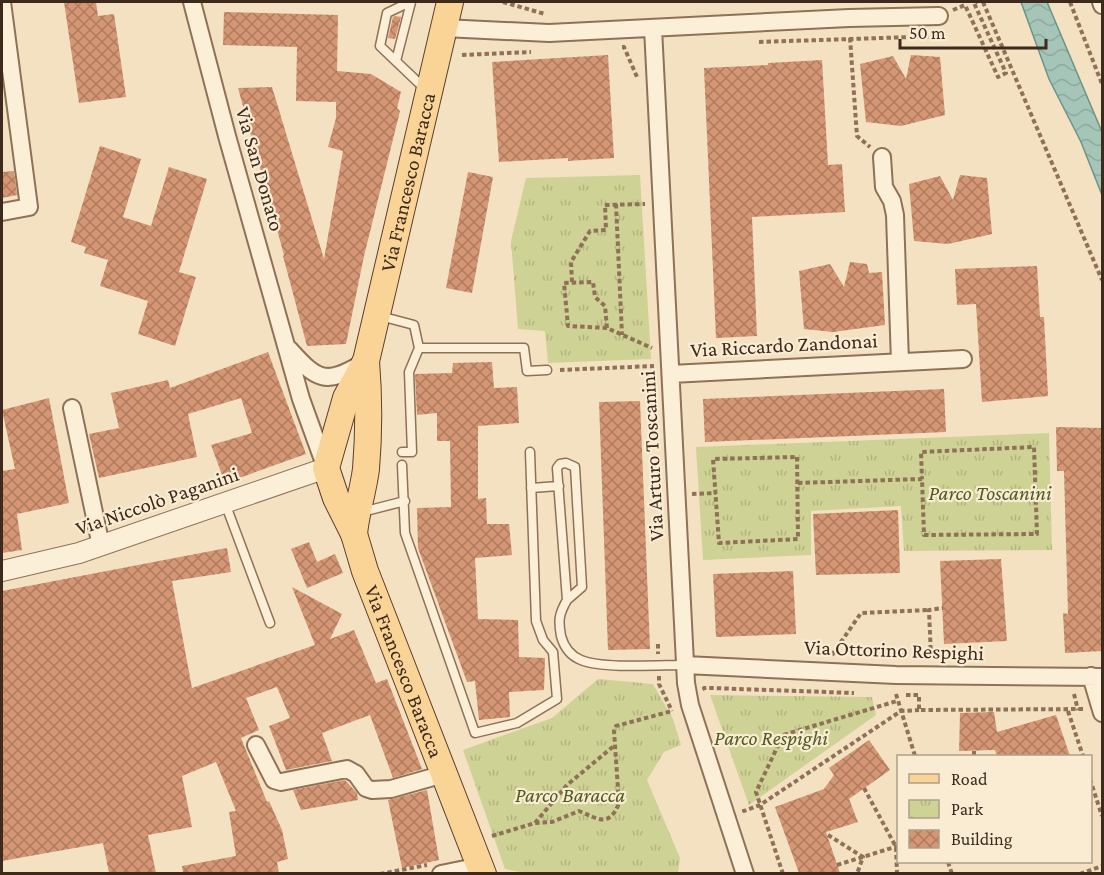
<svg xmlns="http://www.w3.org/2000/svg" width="1104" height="875" font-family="'Crimson Pro',serif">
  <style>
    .park { fill: url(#park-tufts) }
    .water { fill: url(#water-waves); stroke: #6a9587; stroke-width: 1.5 }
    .building { fill: url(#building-cross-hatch) }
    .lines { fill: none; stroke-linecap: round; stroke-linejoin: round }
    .service-casing { stroke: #8f7157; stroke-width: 11 }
    .minor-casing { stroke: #8f7157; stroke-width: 20 }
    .tertiary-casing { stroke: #8f7157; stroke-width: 22 }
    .primary-casing { stroke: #5d3f2c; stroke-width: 28 }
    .path { stroke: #8f7157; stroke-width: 4; stroke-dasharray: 4.5 3; stroke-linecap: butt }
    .service { stroke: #fcefd7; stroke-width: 8 }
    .minor { stroke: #fcefd7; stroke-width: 16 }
    .tertiary { stroke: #fcefd7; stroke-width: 20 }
    .primary { stroke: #fad496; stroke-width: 26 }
    .labels { text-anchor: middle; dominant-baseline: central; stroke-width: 4.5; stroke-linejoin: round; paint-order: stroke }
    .street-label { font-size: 21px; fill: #3d2a1d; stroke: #f9ecd3 }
    .park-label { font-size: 21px; font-style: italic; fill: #515c21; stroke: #f9ecd3 }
  </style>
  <defs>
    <pattern id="park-tufts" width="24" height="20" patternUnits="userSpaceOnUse" patternTransform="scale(1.5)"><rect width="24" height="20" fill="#cfd295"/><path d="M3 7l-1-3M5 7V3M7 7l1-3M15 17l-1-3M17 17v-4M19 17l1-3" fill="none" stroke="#b3b480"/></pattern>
    <pattern id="water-waves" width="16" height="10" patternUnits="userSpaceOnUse" patternTransform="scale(1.5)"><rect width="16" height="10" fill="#a5c5b9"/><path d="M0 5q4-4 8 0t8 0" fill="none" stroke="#8fa99f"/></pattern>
    <pattern id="building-cross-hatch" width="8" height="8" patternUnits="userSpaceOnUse" patternTransform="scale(1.5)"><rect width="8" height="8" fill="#d59674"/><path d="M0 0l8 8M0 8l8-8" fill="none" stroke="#ae7b5f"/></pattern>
  </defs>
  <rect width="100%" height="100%" fill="#f3e1c2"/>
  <path class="park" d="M640,175L651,359L548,363L545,331L518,329L511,241L526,178Z
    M1049,433L1052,550L904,551L901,506L811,511V555L703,560L696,447Z
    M598,679L653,684L673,719L681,745L664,752L647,780L680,858L678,873L529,874L505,869L463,750L552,718Z
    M710,695L872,697L876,715L749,805Z"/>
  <path class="water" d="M1021,2H1047L1102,132V195L1081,142L1049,79Z"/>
  <path class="building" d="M64,2H96L98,16L114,14L126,97L79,103Z
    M224,12L338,15L337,71L371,74L401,92L397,108L400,111L364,256L346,344L307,346L283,256L284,255L238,88L272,87L324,259L343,151L328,147L336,118V102L296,101L297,47L223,45Z
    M395,16L401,17L395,39L388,38L393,17Z
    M608,55L614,158L568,161V158L499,162L492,62Z
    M911,55L940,57L945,115L901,126L866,122L860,64L893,56L906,79Z
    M822,60L828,165L842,164L845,212L752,217L757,336L716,338L704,68L768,65V63Z
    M100,146L141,159L123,217L151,226L169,167L207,179L179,272L196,277L175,346L138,334L148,301L100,286L108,260L84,253L86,247L71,242Z
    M14,171L17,195L2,198V172Z
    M468,172L493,177L472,293L446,288Z
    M960,175L987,178L992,234L948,244L914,241L909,184L940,176L953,200Z
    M850,262L867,264L869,273L882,272L885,325L833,332L804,329L799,271L830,264L844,287Z
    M1037,266L1040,317H1044L1048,396L982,402L976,304L957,305L955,269Z
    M268,352L306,454L225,483L211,445L252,433L241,398L188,414L197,457L99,478L89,434L119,428L111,393L168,380L170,388Z
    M492,362L494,388L517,387L519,423L478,426V499L486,498L487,524H509L512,555L475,558L478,619L518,620L519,657L545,658L544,690L509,692L510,717L479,720L475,681L467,682L418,548L417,508L451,507L450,441H437V413L417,415L415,374L452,373L453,363Z
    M944,389L946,432L705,442L703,399Z
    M49,398L69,503L17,514L22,550L2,553V471L15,469L2,410Z
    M640,401L650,649L608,650L599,402Z
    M1056,427L1102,428V651L1065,653L1063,613L1068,614L1064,471H1057Z
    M898,510L900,573L816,575L813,514Z
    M309,542L317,562L335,554L343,573L307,588L291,549Z
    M227,548L231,572L172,581L192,688L315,645L292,587L342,614L330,639L354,630L376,683L387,679L422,769L393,778L370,715L322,733L332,761L286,770L269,726L290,718L277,687L246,698L259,730L241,738L267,802L269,801L282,830L288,859L277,862L279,873H183L182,866L236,856L229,812L236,811L216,762L182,776L192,827L148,835L156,873H109L103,843L2,861V591Z
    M1001,559L1007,641L944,644L940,561Z
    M793,571L796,634L716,637L713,574Z
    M994,712L997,732L1056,715L1070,756H997L995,750L959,751L960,713Z
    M869,740L890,770L849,799L858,822L826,832L840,873H799L775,807L824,789L834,775L829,768Z
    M345,780L357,793L358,800L301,810L293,790Z
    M427,790L439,860L402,868L388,800Z"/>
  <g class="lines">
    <defs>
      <path id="service" d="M410,2L387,13L380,46L424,88
        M396,61L411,2
        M380,316L414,325L419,348H524L527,371L547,370
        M402,452H412L409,372L419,348
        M402,465L405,533L475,733L517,723L557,699L553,652L543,640L536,621L530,452
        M531,488L559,486
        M225,503L270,623
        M362,512L405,501
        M567,600L582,587L575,467L566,463L560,464L557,468L567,600C559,614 558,620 561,636C564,647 571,656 581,660C602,669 661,665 685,665"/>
      <path id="minor" d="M192,2L227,136L301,399L326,468
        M1101,2L1102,5
        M444,28L549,33L849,18L939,16
        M653,28L686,683L690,705L745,874
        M882,157L884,187L892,201L895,215L900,362
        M2,212L29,207L2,2
        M289,349C317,380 325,386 363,363
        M671,374L963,359
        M72,408L101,546
        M685,665L896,675L1102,677
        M1091,676L1102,713
        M256,745L274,780L281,782L347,769L356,774L366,788L372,790L391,789L444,774
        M441,874L480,866"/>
      <path id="tertiary" d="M2,571L79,553L326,468"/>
      <g id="primary">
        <path id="s1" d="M366,361L346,398L326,468L336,498L354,534L365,571L483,874"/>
        <path id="s2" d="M354,534C356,512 363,492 366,469C369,433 369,397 366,361L450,2"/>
      </g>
    </defs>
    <use href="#service" class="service-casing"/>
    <use href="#minor" class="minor-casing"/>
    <use href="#tertiary" class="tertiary-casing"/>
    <use href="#primary" class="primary-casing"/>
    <path class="path" d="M503,2L545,14
      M983,2L1102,280
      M1070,2L1102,84
      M953,10L965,5L998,77L1006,73L974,3L977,2
      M850,38L857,136L870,147
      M759,42L942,36L941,31
      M622,47H624L637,77
      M462,55L531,52
      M616,204L622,335
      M572,282L571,262L590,231L606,230L605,205L645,204
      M607,328L605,306L595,297L593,282L564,283L568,326L607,328L652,348
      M560,370L654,366
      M797,457L798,539L719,543L713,459Z
      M798,483L922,479L924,535L1037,534L1034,447L921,452L922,479
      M692,494L716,493
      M658,644V654
      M832,655L861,613L929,610
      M931,657L929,610L943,608
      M659,676V684L672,711
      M705,690L704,688H711L854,693
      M896,694L915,756
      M1074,694L1078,710
      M906,695H919V710L1085,709
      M1068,711L1083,756
      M974,751V756
      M1090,779L1102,816
      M864,788L896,847L897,874
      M744,809V811L760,805L901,711L919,710
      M535,823L567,785L615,745
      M828,835L863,857L857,874
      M492,836L535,823L552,822L579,811C597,818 609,829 619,803L614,731L616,726L672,711
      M948,862L952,874
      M837,865L898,846
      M380,874L427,865
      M783,874L756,792L783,735L897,701
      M1080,874L1102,866"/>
    <use href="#service" class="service"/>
    <use href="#minor" class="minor"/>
    <use href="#tertiary" class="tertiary"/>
    <use href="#primary" class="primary"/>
  </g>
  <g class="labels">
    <g class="street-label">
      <text transform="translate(260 169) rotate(74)">Via San Donato</text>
      <text stroke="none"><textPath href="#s2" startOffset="358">Via Francesco Baracca</textPath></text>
      <text transform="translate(784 345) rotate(-3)">Via Riccardo Zandonai</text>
      <text transform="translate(652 456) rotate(-93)">Via Arturo Toscanini</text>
      <text transform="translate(157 501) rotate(-19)">Via Niccolò Paganini</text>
      <text transform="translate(894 650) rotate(2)">Via Ottorino Respighi</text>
      <text stroke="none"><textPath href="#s1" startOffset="333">Via Francesco Baracca</textPath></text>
    </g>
    <g class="park-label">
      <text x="990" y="493">Parco Toscanini</text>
      <text x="771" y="738">Parco Respighi</text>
      <text x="570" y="795">Parco Baracca</text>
    </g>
  </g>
  <rect width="1104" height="875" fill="none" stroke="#3d2a1d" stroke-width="6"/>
  <rect x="897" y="755" width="195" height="108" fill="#f9ecd3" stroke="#ae9e8a" stroke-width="1.5"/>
  <rect x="909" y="774" width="30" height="9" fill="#fad496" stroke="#ae9e8a" stroke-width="1.5"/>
  <text x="951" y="785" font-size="18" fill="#3d2a1d">Road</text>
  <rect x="909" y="800" width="30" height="18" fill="url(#park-tufts)" stroke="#ae9e8a" stroke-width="1.5"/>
  <text x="951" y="815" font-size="18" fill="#3d2a1d">Park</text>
  <rect x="909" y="830" width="30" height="18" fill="url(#building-cross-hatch)" stroke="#ae9e8a" stroke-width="1.5"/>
  <text x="951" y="845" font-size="18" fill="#3d2a1d">Building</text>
  <path d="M900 39v9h146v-9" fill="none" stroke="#3d2a1d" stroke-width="3"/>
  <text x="909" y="39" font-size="18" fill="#3d2a1d" stroke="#f9ecd3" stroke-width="4.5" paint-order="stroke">50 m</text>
</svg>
